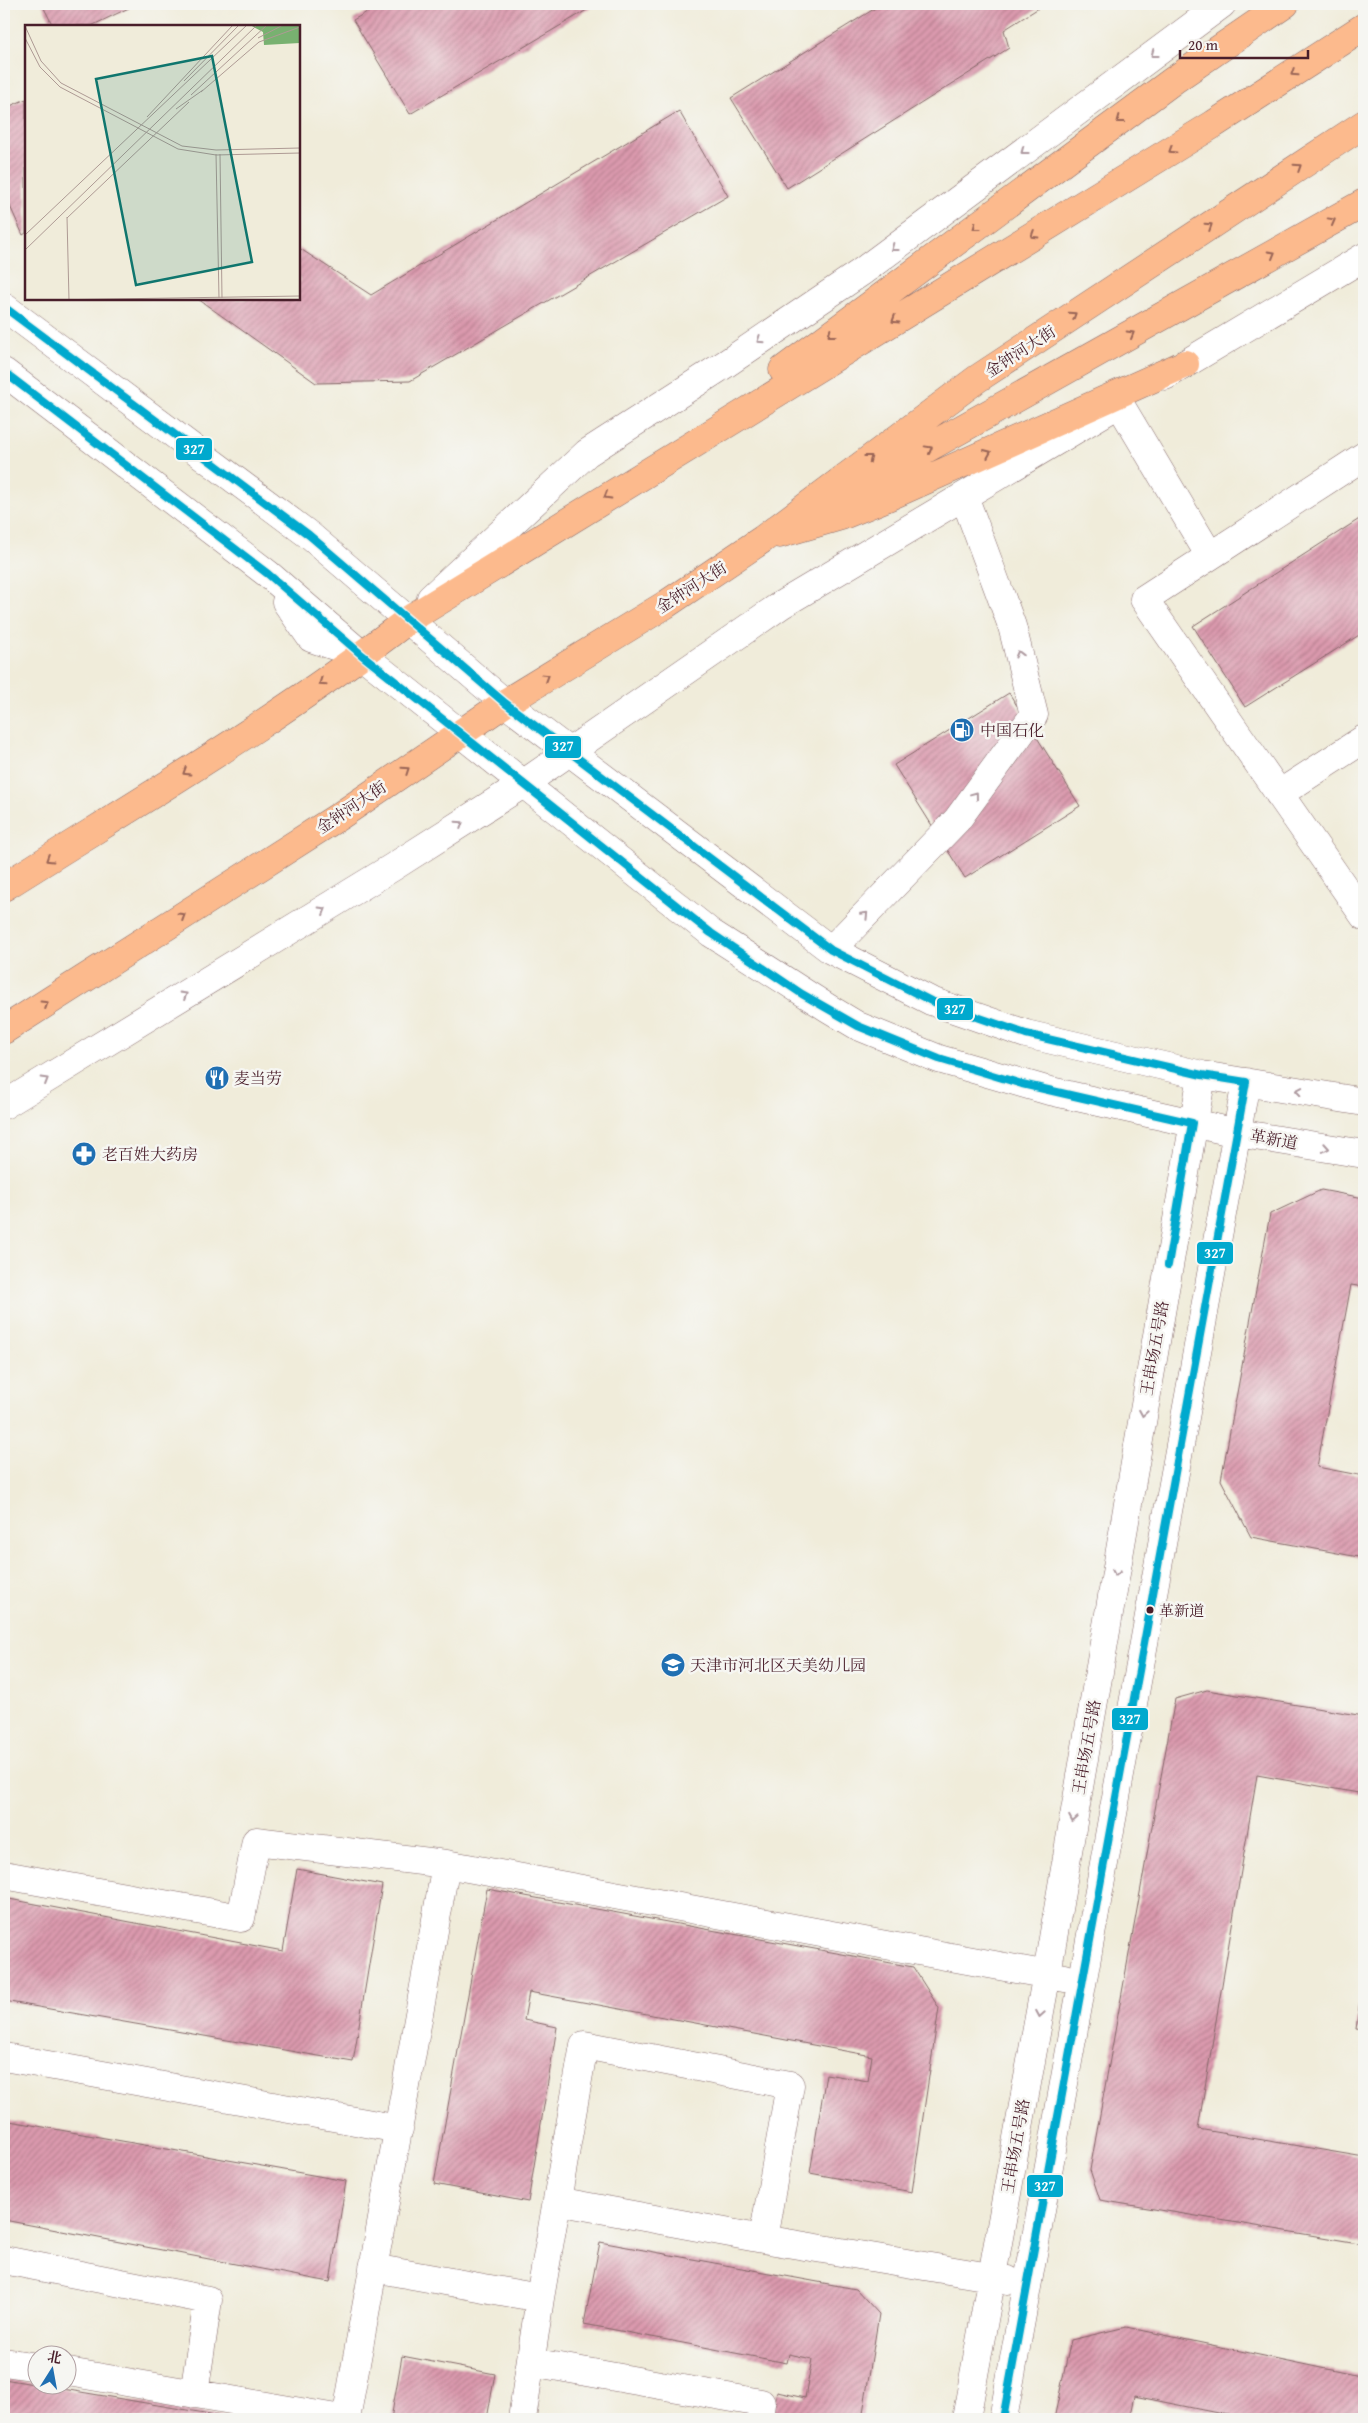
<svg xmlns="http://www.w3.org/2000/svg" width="1368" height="2423" font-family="'Gentium Book Plus','Noto Serif SC',serif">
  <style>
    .building { fill: url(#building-hatch) }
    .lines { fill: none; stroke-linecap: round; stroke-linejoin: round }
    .minor-casing { stroke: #846768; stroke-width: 29 }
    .major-casing { stroke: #846768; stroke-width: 29 }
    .minor { stroke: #fff; stroke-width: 28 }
    .major { stroke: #fcba8d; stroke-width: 28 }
    .bus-1-casing { stroke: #f6f6f2; stroke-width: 11 }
    .bus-1 { stroke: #00a9ce; stroke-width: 8 }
    .oneway { stroke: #ae9aa0 }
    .oneway2 { stroke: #9a6557 }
    .bus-dot { fill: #4a1f2b; stroke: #f6f6f2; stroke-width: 2 }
    .labels { text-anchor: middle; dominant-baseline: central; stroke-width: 5; stroke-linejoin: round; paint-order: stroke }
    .bus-label { font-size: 15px; fill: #4a1f2b; stroke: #f6f6f2; text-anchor: start }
    .street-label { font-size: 16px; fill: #4a1f2b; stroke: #f6f6f2 }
    .poi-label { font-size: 16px; fill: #4a1f2b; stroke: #f6f6f2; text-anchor: start }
    .inset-road { fill: none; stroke: #ae9a94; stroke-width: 1 }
    .view { fill: #0f766e; fill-opacity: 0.15; stroke: #0f766e; stroke-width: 2.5 }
    .inset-edge { fill: none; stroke: #4a1f2b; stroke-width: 2.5 }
    .line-badge { stroke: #f6f6f2; stroke-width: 2 }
    .badge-label { font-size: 14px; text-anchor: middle; font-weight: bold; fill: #fff }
  </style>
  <defs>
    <pattern id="building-hatch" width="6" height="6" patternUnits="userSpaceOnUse" patternTransform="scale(1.25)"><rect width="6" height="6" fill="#db9aae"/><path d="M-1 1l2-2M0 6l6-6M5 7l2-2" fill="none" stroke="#b47d8e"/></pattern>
  </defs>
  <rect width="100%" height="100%" fill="#f6f6f2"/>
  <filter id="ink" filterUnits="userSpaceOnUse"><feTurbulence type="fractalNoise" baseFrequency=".02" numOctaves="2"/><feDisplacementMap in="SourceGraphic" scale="10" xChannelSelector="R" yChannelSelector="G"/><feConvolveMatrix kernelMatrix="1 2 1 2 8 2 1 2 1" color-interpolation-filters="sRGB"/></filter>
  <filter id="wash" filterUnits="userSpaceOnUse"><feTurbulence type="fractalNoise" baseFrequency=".0096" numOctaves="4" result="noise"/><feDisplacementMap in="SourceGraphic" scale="20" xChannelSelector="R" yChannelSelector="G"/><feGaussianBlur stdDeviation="1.12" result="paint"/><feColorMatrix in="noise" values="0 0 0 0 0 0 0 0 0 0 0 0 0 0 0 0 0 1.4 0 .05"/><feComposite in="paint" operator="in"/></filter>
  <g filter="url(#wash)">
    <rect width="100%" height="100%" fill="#f0ecda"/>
    <g id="blocks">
      <path class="building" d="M42,4H137L91,26H53Z
        M381,4H597L410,114L353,20Z
        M882,4H1045L1004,30L1009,48L787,188L731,98Z
        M4,97L8,107L26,99V233L23,235L4,193Z
        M679,111L728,196L410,381L316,383L198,299H299V248L371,295Z
        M1364,516V632L1245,707L1193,626Z
        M1009,693L1080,806L965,878L894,765Z
        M1321,1190L1364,1198V1287L1351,1285L1317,1467L1364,1476V1558L1251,1537L1221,1480L1270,1214Z
        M1207,1690L1364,1716V1794L1257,1775L1198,2129L1364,2157V2244L1100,2200L1090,2170L1175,1699Z
        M297,1869L382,1885L353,2062L4,2001V1898L283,1951Z
        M487,1889L913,1967L939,2008L912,2192L810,2173L826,2074L868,2081L872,2056L529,1992L524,2020L557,2027L528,2202L434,2184Z
        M1363,1980H1364V2030L1356,2029Z
        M4,2120L346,2181L330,2282L4,2220Z
        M600,2242L856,2289L879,2314L862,2419H772L777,2392L805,2398L812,2359L789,2354L787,2363L584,2324Z
        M1126,2327L1364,2377V2419H1247L1134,2396L1129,2419H1054L1071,2340Z
        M402,2356L495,2374L487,2419H391Z
        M4,2379L234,2418V2419H4Z"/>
    </g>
  </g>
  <g filter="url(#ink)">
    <use href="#blocks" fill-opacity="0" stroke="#846768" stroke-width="1"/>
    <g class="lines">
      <defs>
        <path id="minor" d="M4,307L309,535L505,703L831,950L931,1001L1026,1034L1202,1075L1364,1102
          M4,372L268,574L362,655L711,933L828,1008L858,1026L939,1059L1046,1090L1237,1133L1364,1154
          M1165,376L1364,257
          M1119,403L1210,556
          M1364,456L1144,599L1364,916
          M431,598L587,453L727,363L860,273L1222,4
          M286,602L311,638L349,651
          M1279,794L1364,739
          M831,950L957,820L1034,715L1012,626L964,496
          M4,1105L393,867L523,784L781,605L1115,406
          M4,1875L241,1918L256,1841L446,1864
          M4,2057L399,2129
          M557,2201L763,2239L1008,2280
          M4,2260L208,2300L194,2394
          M373,2268L540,2298L522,2419
          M540,2298L584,2045L790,2085L763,2239
          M4,2362L38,2367
          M531,2362L761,2403L759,2419
          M68,2372L342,2419
          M346,2419L446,1864L1065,1978
          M966,2419L1047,1973L1202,1075
          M1003,2419L1246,1082"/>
        <path id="major" d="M783,370L1174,80L1285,4
          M842,496L1364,203
          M779,534L841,516L890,496L1185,364
          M4,887C140,801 280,719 408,620L1214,124L1364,27
          M4,1030L341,815L505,703L665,605L763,539L977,379L1364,124"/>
      </defs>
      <use href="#minor" class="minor-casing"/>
      <use href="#major" class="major-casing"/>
      <use href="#minor" class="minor"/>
      <use href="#major" class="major"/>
      <defs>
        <path id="bus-1" d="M4,307L309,535L505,703L831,950L931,1001L1026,1034L1202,1075L1246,1082L1003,2419
          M4,372L268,574L362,655L711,933L802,994L858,1026L939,1059L1022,1084L1192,1123L1168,1265"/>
      </defs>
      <use href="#bus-1" class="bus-1-casing"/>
      <use href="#bus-1" class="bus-1"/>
    </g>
    <defs><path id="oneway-chevron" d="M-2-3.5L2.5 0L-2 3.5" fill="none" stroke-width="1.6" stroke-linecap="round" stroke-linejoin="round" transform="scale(1.25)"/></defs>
    <g class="oneway">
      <use href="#oneway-chevron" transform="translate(1154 54) rotate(143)"/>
      <use href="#oneway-chevron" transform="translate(1024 151) rotate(143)"/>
      <use href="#oneway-chevron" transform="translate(894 248) rotate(143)"/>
      <use href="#oneway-chevron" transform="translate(760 340) rotate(146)"/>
      <use href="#oneway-chevron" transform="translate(1019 654) rotate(-104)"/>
      <use href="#oneway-chevron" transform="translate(975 795) rotate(-53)"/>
      <use href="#oneway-chevron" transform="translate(460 824) rotate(-33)"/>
      <use href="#oneway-chevron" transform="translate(323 910) rotate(-31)"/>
      <use href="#oneway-chevron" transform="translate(865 915) rotate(-46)"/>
      <use href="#oneway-chevron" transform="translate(184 995) rotate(-31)"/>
      <use href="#oneway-chevron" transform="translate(45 1080) rotate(-31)"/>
      <use href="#oneway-chevron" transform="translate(1299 1091) rotate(-170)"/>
      <use href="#oneway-chevron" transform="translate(1326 1148) rotate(10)"/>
      <use href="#oneway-chevron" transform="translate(1143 1413) rotate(100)"/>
      <use href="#oneway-chevron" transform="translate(1116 1573) rotate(100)"/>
      <use href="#oneway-chevron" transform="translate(1073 1819) rotate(100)"/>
      <use href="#oneway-chevron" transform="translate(1040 2014) rotate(100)"/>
    </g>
    <g class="oneway2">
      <use href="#oneway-chevron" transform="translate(1294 73) rotate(147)"/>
      <use href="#oneway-chevron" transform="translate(1120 120) rotate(143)"/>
      <use href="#oneway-chevron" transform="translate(1172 150) rotate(148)"/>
      <use href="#oneway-chevron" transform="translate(1298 167) rotate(-33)"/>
      <use href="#oneway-chevron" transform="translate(1332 221) rotate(-29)"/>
      <use href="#oneway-chevron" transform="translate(1209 226) rotate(-33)"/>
      <use href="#oneway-chevron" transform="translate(976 227) rotate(143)"/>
      <use href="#oneway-chevron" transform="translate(1034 235) rotate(148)"/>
      <use href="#oneway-chevron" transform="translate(1272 254) rotate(-30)"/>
      <use href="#oneway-chevron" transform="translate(1073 315) rotate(-33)"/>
      <use href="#oneway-chevron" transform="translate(895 320) rotate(148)"/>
      <use href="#oneway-chevron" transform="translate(831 334) rotate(143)"/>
      <use href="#oneway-chevron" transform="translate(1131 334) rotate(-30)"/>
      <use href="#oneway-chevron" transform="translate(929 449) rotate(-29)"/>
      <use href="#oneway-chevron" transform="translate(988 453) rotate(-23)"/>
      <use href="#oneway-chevron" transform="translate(869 458) rotate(-37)"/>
      <use href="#oneway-chevron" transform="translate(607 496) rotate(150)"/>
      <use href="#oneway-chevron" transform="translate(546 677) rotate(-32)"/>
      <use href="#oneway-chevron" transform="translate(322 682) rotate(146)"/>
      <use href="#oneway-chevron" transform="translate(406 770) rotate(-34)"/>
      <use href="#oneway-chevron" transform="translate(186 772) rotate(148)"/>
      <use href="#oneway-chevron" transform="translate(49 859) rotate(148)"/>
      <use href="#oneway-chevron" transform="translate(182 916) rotate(-32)"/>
      <use href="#oneway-chevron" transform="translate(45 1004) rotate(-32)"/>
    </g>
  </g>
  <defs>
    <symbol id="fuel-disc" viewBox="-11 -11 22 22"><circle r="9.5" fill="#1f6fb2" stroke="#f6f6f2"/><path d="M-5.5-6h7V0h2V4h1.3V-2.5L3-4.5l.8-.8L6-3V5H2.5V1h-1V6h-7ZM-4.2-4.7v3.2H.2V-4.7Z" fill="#fff"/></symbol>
    <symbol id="restaurant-disc" viewBox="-11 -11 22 22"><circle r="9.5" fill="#1f6fb2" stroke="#f6f6f2"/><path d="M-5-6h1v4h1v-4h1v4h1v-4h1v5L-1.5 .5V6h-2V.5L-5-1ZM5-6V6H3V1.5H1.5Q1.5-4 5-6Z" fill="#fff"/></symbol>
    <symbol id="pharmacy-disc" viewBox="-11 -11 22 22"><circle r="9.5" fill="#1f6fb2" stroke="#f6f6f2"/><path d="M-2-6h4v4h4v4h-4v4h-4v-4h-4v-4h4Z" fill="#fff"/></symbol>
    <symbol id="school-disc" viewBox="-11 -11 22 22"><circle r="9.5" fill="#1f6fb2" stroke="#f6f6f2"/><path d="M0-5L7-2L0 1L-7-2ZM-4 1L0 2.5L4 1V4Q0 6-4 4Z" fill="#fff"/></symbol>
  </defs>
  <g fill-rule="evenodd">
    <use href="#fuel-disc" x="948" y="716" width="28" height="28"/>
    <use href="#restaurant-disc" x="203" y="1064" width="28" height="28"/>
    <use href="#pharmacy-disc" x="70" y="1140" width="28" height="28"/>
    <use href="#school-disc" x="659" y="1651" width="28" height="28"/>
  </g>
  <circle class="bus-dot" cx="1150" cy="1610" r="4.5"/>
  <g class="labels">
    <g class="bus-label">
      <text x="1159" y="1610">革新道</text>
    </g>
    <g class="street-label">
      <text transform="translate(1020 351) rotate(-33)">金钟河大街</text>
      <text transform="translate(691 587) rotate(-33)">金钟河大街</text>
      <text transform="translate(351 807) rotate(-34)">金钟河大街</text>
      <text transform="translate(1274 1139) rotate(10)">革新道</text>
      <text transform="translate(1154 1348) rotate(-80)">王串场五号路</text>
      <text transform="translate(1086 1747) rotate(-80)">王串场五号路</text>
      <text transform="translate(1015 2146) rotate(-80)">王串场五号路</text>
    </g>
    <g class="poi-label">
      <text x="980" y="730">中国石化</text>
      <text x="234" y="1078">麦当劳</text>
      <text x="102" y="1154">老百姓大药房</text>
      <text x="690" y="1665">天津市河北区天美幼儿园</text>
    </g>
  </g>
  <g transform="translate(25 25)">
    <rect width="275" height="275" fill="#f0ecda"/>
    <path d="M225,0H275V18L239,20L238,7Z" fill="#78b170"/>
    <path class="inset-road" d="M0,1L16,36L36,58L157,121L191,125L275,123M0,13L15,42L35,62L153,124L191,130L275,128M233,13L258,0M159,56L214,0M176,67L234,17L275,2M166,70L242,0M151,84L178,65M122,92L208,0M191,129L194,273M195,129L197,273M42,192L44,275M42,193L164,77M0,210L222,0M0,225L232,0M21,275L275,271"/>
    <path class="view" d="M187,31L227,237L111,260L71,54Z"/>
    <rect width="275" height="275" class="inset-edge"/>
  </g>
  <g class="line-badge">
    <rect x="175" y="437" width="38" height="24" rx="5" fill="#00a9ce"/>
    <rect x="544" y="735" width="38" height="24" rx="5" fill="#00a9ce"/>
    <rect x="936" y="997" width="38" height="24" rx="5" fill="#00a9ce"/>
    <rect x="1196" y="1241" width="38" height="24" rx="5" fill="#00a9ce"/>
    <rect x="1111" y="1707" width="38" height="24" rx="5" fill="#00a9ce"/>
    <rect x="1026" y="2174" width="38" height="24" rx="5" fill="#00a9ce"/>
  </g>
  <g class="badge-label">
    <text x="194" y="454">327</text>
    <text x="563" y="751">327</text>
    <text x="955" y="1014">327</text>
    <text x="1215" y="1258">327</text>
    <text x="1130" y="1724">327</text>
    <text x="1045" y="2191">327</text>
  </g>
  <rect width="1368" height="2423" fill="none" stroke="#f6f6f2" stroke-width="20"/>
  <g transform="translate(52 2370) rotate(11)"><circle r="24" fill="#f6f6f2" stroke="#b1a0a2"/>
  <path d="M0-4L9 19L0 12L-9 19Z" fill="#1f6fb2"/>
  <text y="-8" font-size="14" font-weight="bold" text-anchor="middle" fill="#4a1f2b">北</text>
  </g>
  <path d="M1180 50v8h128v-8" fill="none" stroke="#4a1f2b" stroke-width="2.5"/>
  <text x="1188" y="50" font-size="15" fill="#4a1f2b" stroke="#f6f6f2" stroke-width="4" paint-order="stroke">20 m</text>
</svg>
